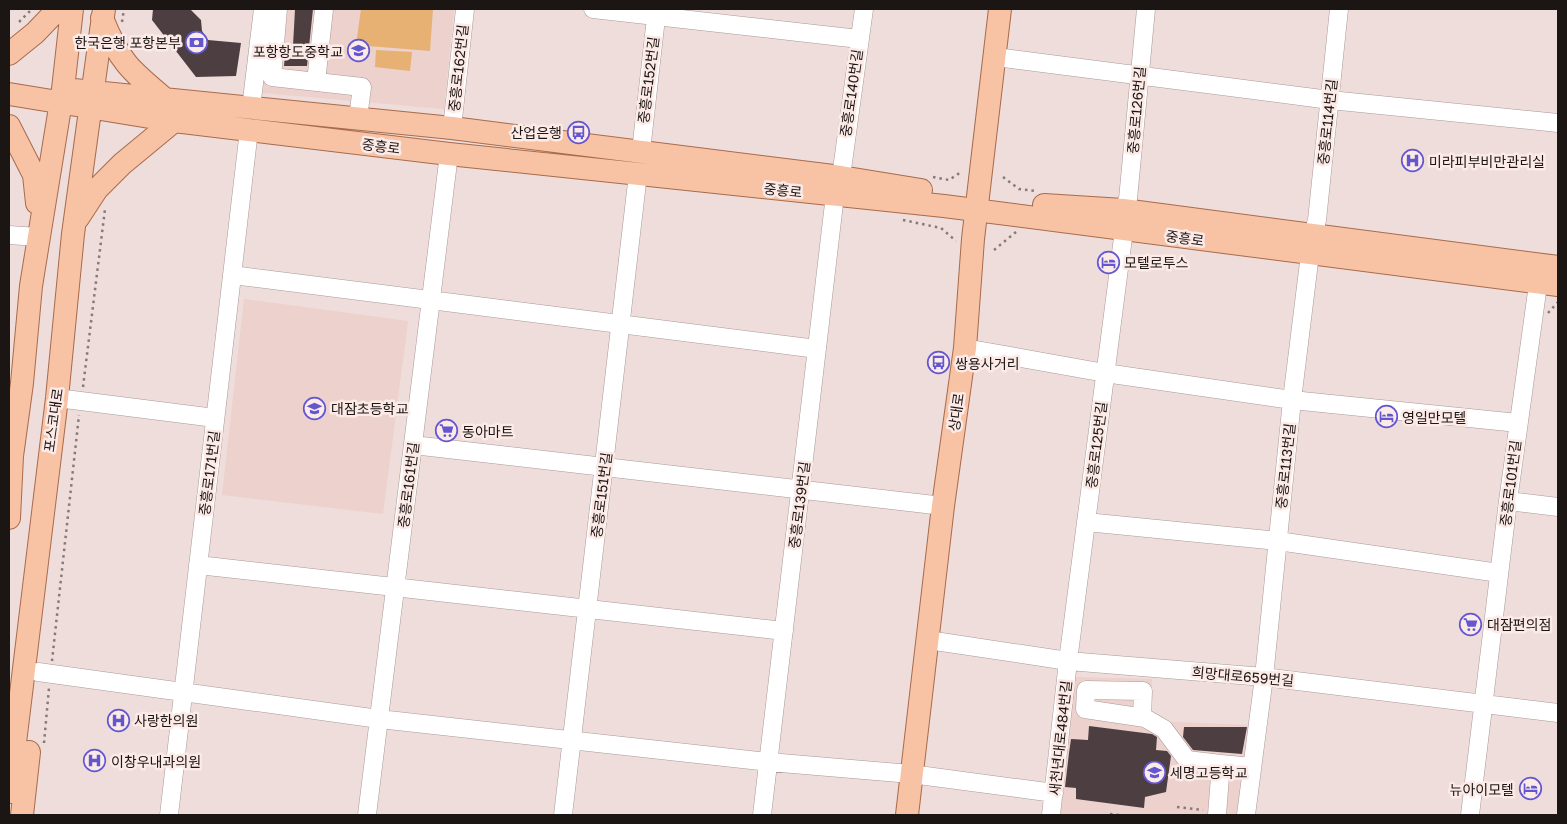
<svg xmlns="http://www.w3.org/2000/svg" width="1567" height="824" font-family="'Golos Text','Noto Sans KR',sans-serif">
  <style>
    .built { fill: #ecd1cd }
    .green { fill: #e6b172 }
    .building { fill: #4d3f41 }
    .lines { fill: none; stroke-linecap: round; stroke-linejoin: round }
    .minor-casing { stroke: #aa9997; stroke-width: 19 }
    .major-casing { stroke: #a86b4b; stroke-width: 24 }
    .path { stroke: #867a78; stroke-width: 2.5; stroke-dasharray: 2.5 4; stroke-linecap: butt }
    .minor { stroke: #fff; stroke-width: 18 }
    .major { stroke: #f8c2a5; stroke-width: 22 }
    .labels { text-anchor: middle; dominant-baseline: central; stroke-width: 5; stroke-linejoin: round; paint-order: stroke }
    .poi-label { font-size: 14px; fill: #1b1514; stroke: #fceae7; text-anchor: start }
    .street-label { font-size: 14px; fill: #1b1514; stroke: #fceae7 }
  </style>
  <rect width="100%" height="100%" fill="#eeddda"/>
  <path class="built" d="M272,9H454L444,109L263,93Z
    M244,299L408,321L383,514L222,495Z
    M1076,677L1152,679L1150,721L1251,725L1239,815H1057Z"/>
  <path class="green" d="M361,9H433L430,51L356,45Z
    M376,50L412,52L410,71L375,67Z"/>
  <path class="building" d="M153,9H190L201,20L202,31L208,40L241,43L236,76L196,77L152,20Z
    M295,9H313L307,66H284L286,45L293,46Z
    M1089,726L1152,734L1157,737L1156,750L1167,751L1171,756L1166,792L1145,797L1144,808L1076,799V788L1065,787L1069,753L1071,739L1088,740Z
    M1184,727H1247L1242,754L1193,750L1183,737Z"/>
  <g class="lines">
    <defs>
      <path id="minor" d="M278,9L272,77L362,87L358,118
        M593,9L859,39
        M996,57L1330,100L1558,123
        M316,82L324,9
        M251,108L263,9
        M452,128L465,9
        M641,151L657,9
        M841,177L864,9
        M1123,210L1128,199L1146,9
        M1313,234L1317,220L1339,9
        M9,235L38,237
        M232,275C427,298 622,326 817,349
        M965,348L1105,373L1292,400L1518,423
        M57,398L215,418
        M413,445L943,506
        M1508,501L1558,507
        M1086,522L1278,541L1499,573
        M198,565L784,631
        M928,640L1068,661L1264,677L1558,713
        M38,672L379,719L769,762L911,774L1054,793
        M1142,717L1143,691L1086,690L1085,709L1145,718L1164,729L1187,760L1221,764L1217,815
        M1221,764L1252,767
        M169,815L249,130
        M367,815L449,154
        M563,815L638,174
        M762,815L835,195
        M1051,815L1068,661L1124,230
        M1246,815L1264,677L1292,400L1310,254
        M1470,815L1508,501L1540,270"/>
      <path id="major" d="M102,18C119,61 130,70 165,99
        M9,54L35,33L58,9
        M64,89L452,128L841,177L921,190
        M9,94L174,121L449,154L944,206L1558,285
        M9,126L34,175L37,203
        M1044,205L1123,210L1558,267
        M78,218L97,189L122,164L174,121
        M9,518L12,456L22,383L31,286L63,89L72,9
        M9,792L57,398L73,234L104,9
        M22,815L29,752
        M907,815L943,506L965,348L973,239L1000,9"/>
    </defs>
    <use href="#minor" class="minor-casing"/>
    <use href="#major" class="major-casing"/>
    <path class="path" d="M19,22L32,9
      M122,22L124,9
      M933,177L949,180L961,172
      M1003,177L1019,189L1036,191
      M903,220L941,228L956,241
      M994,250L1016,232
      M1548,313L1558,302
      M83,387L105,209
      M52,661L79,415
      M44,743L49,688
      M1177,807L1203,810
      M1110,814L1119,815"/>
    <use href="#minor" class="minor"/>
    <use href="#major" class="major"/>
  </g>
  <defs>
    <symbol id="bank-ring" viewBox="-11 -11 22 22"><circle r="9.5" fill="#fceae7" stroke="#6357d0" stroke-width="1.5"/><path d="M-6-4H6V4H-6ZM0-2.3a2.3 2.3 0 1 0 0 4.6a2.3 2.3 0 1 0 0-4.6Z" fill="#6357d0"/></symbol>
    <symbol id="school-ring" viewBox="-11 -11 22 22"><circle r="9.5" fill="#fceae7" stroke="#6357d0" stroke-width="1.5"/><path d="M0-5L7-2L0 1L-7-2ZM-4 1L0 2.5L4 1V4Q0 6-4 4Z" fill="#6357d0"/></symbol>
    <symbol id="bus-ring" viewBox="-11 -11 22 22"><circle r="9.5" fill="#fceae7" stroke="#6357d0" stroke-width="1.5"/><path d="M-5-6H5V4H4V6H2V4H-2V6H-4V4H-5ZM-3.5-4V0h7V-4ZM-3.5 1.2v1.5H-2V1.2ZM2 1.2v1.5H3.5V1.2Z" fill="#6357d0"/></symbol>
    <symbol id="hospital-ring" viewBox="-11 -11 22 22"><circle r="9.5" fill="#fceae7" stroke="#6357d0" stroke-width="1.5"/><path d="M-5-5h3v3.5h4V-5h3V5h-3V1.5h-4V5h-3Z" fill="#6357d0"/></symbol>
    <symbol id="hotel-ring" viewBox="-11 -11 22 22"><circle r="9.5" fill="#fceae7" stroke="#6357d0" stroke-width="1.5"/><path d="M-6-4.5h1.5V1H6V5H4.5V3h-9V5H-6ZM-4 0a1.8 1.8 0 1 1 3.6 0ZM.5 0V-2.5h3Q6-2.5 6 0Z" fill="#6357d0"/></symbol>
    <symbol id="supermarket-ring" viewBox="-11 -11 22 22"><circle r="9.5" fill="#fceae7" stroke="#6357d0" stroke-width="1.5"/><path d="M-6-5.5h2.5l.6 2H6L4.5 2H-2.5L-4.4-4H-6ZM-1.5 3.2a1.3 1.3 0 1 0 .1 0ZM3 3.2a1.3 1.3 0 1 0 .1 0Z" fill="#6357d0"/></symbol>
  </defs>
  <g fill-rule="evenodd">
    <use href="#bank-ring" x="184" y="30" width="25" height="25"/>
    <use href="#school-ring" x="346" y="38" width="25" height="25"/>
    <use href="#bus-ring" x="566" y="120" width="25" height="25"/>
    <use href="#hospital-ring" x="1400" y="148" width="25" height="25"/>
    <use href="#hotel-ring" x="1096" y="250" width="25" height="25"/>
    <use href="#bus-ring" x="926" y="350" width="25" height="25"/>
    <use href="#school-ring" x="302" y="396" width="25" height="25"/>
    <use href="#hotel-ring" x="1374" y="404" width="25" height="25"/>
    <use href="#supermarket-ring" x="434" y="418" width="25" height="25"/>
    <use href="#supermarket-ring" x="1458" y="612" width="25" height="25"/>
    <use href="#hospital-ring" x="106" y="708" width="25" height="25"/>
    <use href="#hospital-ring" x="82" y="748" width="25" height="25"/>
    <use href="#school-ring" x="1142" y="760" width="25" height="25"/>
    <use href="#hotel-ring" x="1518" y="776" width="25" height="25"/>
  </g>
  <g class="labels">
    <g class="poi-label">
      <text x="181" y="42" text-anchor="end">한국은행 포항본부</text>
      <text x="343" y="51" text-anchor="end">포항항도중학교</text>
      <text x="562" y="132" text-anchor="end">산업은행</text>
      <text x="1429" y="161">미라피부비만관리실</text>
      <text x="1124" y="262">모텔로투스</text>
      <text x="955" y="363">쌍용사거리</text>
      <text x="331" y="408">대잠초등학교</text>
      <text x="1402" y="417">영일만모텔</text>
      <text x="462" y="431">동아마트</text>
      <text x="1487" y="624">대잠편의점</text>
      <text x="134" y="720">사랑한의원</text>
      <text x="111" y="761">이창우내과의원</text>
      <text x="1170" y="772">세명고등학교</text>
      <text x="1514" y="789" text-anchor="end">뉴아이모텔</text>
    </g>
    <g class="street-label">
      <text transform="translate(458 68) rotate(-84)">중흥로162번길</text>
      <text transform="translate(648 80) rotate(-83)">중흥로152번길</text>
      <text transform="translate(851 93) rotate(-82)">중흥로140번길</text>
      <text transform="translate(1136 110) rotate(-85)">중흥로126번길</text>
      <text transform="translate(1327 122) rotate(-84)">중흥로114번길</text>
      <text transform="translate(381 146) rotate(7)">중흥로</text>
      <text transform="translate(783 190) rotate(6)">중흥로</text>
      <text transform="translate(1185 238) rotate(8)">중흥로</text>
      <text transform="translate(956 412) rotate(-82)">상대로</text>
      <text transform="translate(53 420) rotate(-82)">포스코대로</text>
      <text transform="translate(1096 445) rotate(-83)">중흥로125번길</text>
      <text transform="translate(1285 466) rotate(-84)">중흥로113번길</text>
      <text transform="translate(209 473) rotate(-83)">중흥로171번길</text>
      <text transform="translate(1510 483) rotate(-83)">중흥로101번길</text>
      <text transform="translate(408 485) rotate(-83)">중흥로161번길</text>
      <text transform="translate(601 495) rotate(-83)">중흥로151번길</text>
      <text transform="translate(799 505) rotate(-83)">중흥로139번길</text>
      <text transform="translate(1243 676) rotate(5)">희망대로659번길</text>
      <text transform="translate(1060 738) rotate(-84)">새천년대로484번길</text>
    </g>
  </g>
  <rect width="1567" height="824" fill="none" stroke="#1b1514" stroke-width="20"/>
</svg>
